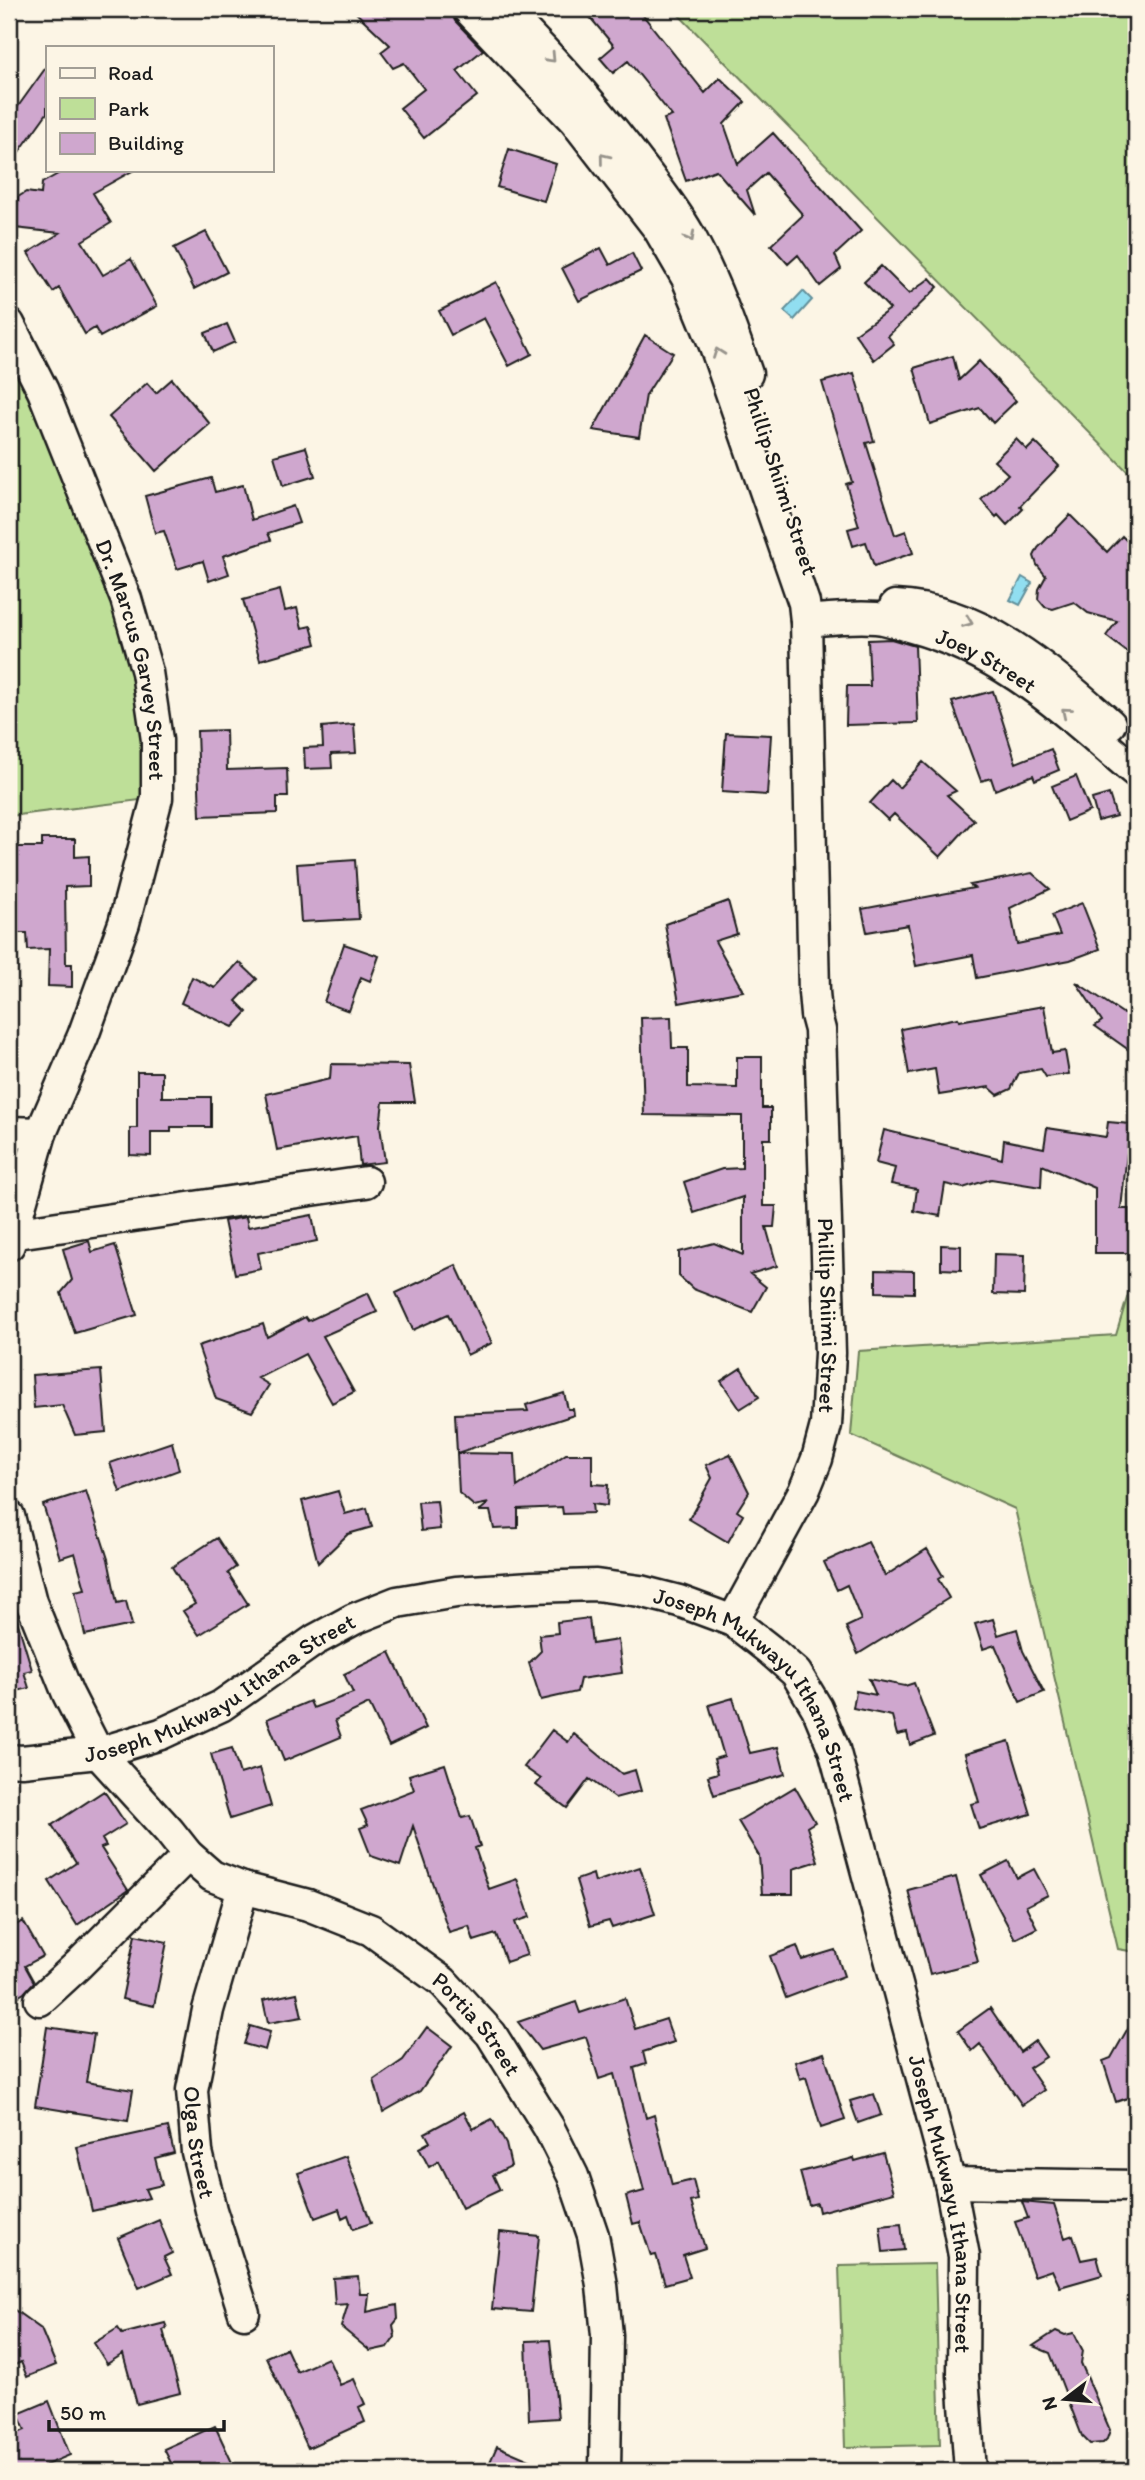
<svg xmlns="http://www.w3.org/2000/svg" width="1145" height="2480" viewBox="0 0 1145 2480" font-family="Itim,sans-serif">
	<rect width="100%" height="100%" fill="#fcf5e5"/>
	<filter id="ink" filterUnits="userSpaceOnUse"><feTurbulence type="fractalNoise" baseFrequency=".0143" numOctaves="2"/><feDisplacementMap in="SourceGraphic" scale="14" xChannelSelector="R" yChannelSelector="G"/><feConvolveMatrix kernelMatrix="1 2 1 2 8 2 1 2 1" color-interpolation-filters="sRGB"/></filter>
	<g filter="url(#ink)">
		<path fill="#bedf98" stroke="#6d7e5a" stroke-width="2" d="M673 9H1136V480L713 50Z
			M9 324 126 599 157 798 9 816Z
			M1136 1268V1952L1118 1949 1015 1509 851 1435 858 1351 1116 1335Z
			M935 2264 940 2445 845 2447 839 2266Z"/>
		<path fill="#91def0" stroke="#62909b" stroke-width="2" d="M803 291 812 300 794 320 784 311Z
			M1022 577 1032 583 1020 605 1010 600Z"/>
		<path fill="#cfa7ce" stroke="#1c1c1c" stroke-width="2" d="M352 9H450L455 21 483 50 457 71 477 96 424 138 400 108 424 89 404 63 393 68 381 52 390 45Z
			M583 9H638L705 93 720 78 745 102 724 124 738 164 773 133 861 231 835 255 841 269 820 286 798 255 788 264 771 245 803 215 766 173 747 190 755 215 716 170 686 181 664 119 672 116 628 61 613 73 600 58 614 46Z
			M47 66V113L9 166V119Z
			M509 149 556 164 544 201 497 187Z
			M65 170H134L93 193 111 223 82 241 103 275 131 259 157 306 100 337 95 328 85 334 59 288 53 292 28 253 60 233 15 228 18 197 26 192 41 194 42 183Z
			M206 232 227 272 194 289 174 248Z
			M601 248 610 265 632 253 641 271 579 301 562 268Z
			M881 266 909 294 930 278 938 287 888 336 894 344 874 360 855 334 890 309 864 282Z
			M496 282 532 354 509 366 484 318 451 335 439 311Z
			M227 324 235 342 213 352 205 333Z
			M645 335 673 353 646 395 639 437 593 430Z
			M953 356 959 380 979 361 1016 401 993 423 980 408 930 424 914 368Z
			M854 373 874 441 866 443 895 535 906 531 913 553 874 566 866 542 853 546 848 529 859 526 846 484 852 482 822 382Z
			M172 379 210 424 156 471 109 417 147 383 156 393Z
			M1016 439 1027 450 1035 442 1059 466 1020 506 1023 509 1007 525 998 515 996 517 981 500 1008 474 994 461Z
			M306 447 315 476 283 486 274 456Z
			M211 478 215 492 243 485 252 520 293 506 299 523 268 533 271 540 223 556 229 574 209 581 203 561 177 569 164 531 155 533 145 496Z
			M1070 515 1107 552 1122 536 1136 550V659L1106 636 1117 621 1088 613 1074 602 1053 609 1045 607 1038 599 1039 589 1046 576 1037 565 1034 556 1038 548Z
			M280 590 285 611 297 608 302 628 311 626 316 644 260 660 243 600Z
			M891 639 915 646 918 723 846 725 847 686H870L868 640Z
			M993 691 1016 763 1051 749 1059 770 1035 780 1033 775 995 790 991 778 981 781 952 702Z
			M354 724 356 753 331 754 332 768 305 769 304 748 323 747 322 727Z
			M226 730 227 770 287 768 288 797H277V813L200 816 197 731Z
			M726 733 771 735 767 795 722 792Z
			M923 762 956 791 947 795 974 820 940 857 894 814 888 820 870 803 891 780 899 788Z
			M1076 776 1090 811 1066 821 1052 786Z
			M1109 794 1116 816 1098 821 1092 799Z
			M42 839H75V857L89 856V886L65 887 66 964H72V987L48 986 49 949 28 950 27 933H9V847H42Z
			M355 860 359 919 301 922 297 864Z
			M1032 873 1050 889 1010 908 1017 944 1060 935 1052 915 1082 903 1100 949 1070 960 977 978 973 955 916 966 908 925 867 932 862 909 974 888 970 885Z
			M728 901 737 934 715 941 743 991 679 1003 665 924Z
			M344 944 379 956 370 981 361 977 349 1011 324 1002Z
			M239 962 257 979 236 1001 247 1012 233 1027 181 1003 192 977 215 988Z
			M1076 982 1136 1022V1055L1095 1026 1102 1021Z
			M1044 1006 1052 1053 1065 1051 1069 1074 1046 1077 1041 1069 1019 1073 1011 1089 998 1095 989 1087 939 1095 935 1069 909 1074 901 1029 958 1018 959 1021Z
			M671 1017 672 1048H688V1087L737 1088V1057H762V1108H771V1139H763V1206H776L774 1227H766L777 1266 750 1274 766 1287 752 1312 693 1289 679 1276V1252L714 1243 743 1255V1197L694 1213 684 1182 722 1169 742 1168V1116L644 1115 641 1018Z
			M331 1064 409 1065 415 1102H383L380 1126 385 1162 360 1165 357 1136 277 1150 266 1094 330 1079Z
			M137 1072H162V1097H211V1127H171V1132H151V1156L130 1155V1128H137Z
			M1108 1122 1130 1124 1121 1209H1129V1253H1095V1188L1042 1165 1041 1187 991 1179 963 1188 945 1184 940 1216 914 1211 917 1189 891 1184 895 1168 876 1163 884 1130 1002 1159 1004 1140 1044 1148 1047 1128 1106 1137Z
			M312 1215 317 1241 258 1253 261 1269 235 1274 224 1221 246 1217 248 1227Z
			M89 1241 92 1252 115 1245 137 1315 75 1333 61 1293 72 1280 63 1249Z
			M941 1245 961 1246V1270L941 1269Z
			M994 1254 1025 1255 1024 1295 993 1294Z
			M456 1265 492 1343 467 1355 448 1314 413 1330 396 1293Z
			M876 1270 914 1271V1293L876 1292Z
			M368 1293 377 1312 323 1336 354 1392 332 1403 305 1354 258 1378 269 1385 252 1412 216 1399 198 1346 263 1324 267 1337 305 1317 308 1321Z
			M741 1368 759 1397 740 1409 721 1381Z
			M101 1370 106 1432 75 1435 62 1405 34 1408 32 1375Z
			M564 1393 568 1409H573L574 1415 457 1453 455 1414 528 1411 526 1405Z
			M172 1442 179 1470 120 1492 110 1463Z
			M457 1453 515 1454 517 1487 566 1454H592V1484L608 1485 607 1506 592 1504 593 1513 563 1514 562 1507 518 1509V1528L494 1529 490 1511H479L489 1503 474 1506 459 1493Z
			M730 1454 749 1492 737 1511 743 1515 728 1542 689 1519 712 1478 706 1465Z
			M86 1491 108 1559 117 1603 126 1601 132 1625 85 1635 75 1591 85 1589 75 1553 60 1558 43 1505Z
			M338 1491 345 1514 367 1508 372 1527 348 1534 318 1563 302 1501Z
			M437 1501 440 1529 421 1531 418 1502Z
			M217 1538 236 1567 228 1573 248 1604 199 1635 183 1611 195 1604 172 1567Z
			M868 1542 885 1576 927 1549 943 1576 938 1579 949 1598 858 1654 846 1627 861 1620 847 1585 837 1590 824 1562Z
			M9 1610H14L32 1670 24 1672 29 1688 9 1693Z
			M589 1618 592 1644 618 1640 622 1673 580 1679 577 1692 541 1700 529 1663 541 1651 539 1635 558 1633 557 1622Z
			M993 1619 998 1635 1017 1629 1023 1651 1044 1692 1020 1702 995 1645 983 1649 975 1624Z
			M390 1652 426 1728 389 1746 369 1704 335 1720 341 1737 284 1761 267 1719 310 1701 313 1708 353 1693 344 1674Z
			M869 1679 905 1686 914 1683 934 1736 910 1745 907 1733 897 1735 892 1716 853 1708 856 1691 876 1695Z
			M733 1698 750 1753 778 1747 785 1774 714 1795 708 1776 718 1773 714 1759 724 1756 709 1705Z
			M552 1730 568 1742 574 1734 622 1774 635 1770 641 1791 615 1798 589 1779 567 1808 536 1785 541 1779 524 1767Z
			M1009 1741 1031 1814 979 1829 971 1804 979 1802 965 1754Z
			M232 1748 240 1774 260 1768 271 1806 230 1819 211 1754Z
			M445 1764 462 1818 470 1816 480 1846 475 1848 489 1889 517 1879 530 1917 515 1922 527 1955 506 1962 496 1934 474 1941 469 1926 449 1932 413 1826 400 1866 371 1856 360 1828 368 1825 361 1810 414 1790 409 1775Z
			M795 1787 815 1822 807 1827 818 1861 793 1869V1894H762L759 1856 738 1821Z
			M104 1791 126 1824 102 1839 106 1846 101 1848 128 1890 77 1925 49 1881 76 1863 52 1825Z
			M1008 1861 1017 1878 1034 1869 1048 1895 1026 1906 1037 1928 1015 1939 981 1875Z
			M640 1867 655 1914 612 1928 609 1921 590 1926 576 1880 593 1874 595 1882Z
			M956 1877 978 1962 930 1974 908 1890Z
			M23 1921 43 1956 25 1966 34 1982 24 1993 9 2002V1929Z
			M135 1935 167 1942 154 2006 122 1999Z
			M797 1946 802 1960 835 1950 844 1976 786 1998 770 1956Z
			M297 1993 302 2017 268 2023 263 2000Z
			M625 1998 635 2029 666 2019 674 2042 643 2052 646 2064 634 2068 646 2118 654 2115 672 2185 693 2180 698 2200 691 2202 705 2248 683 2255 690 2277 665 2284 656 2255 651 2256 640 2222 633 2224 626 2196 644 2191 614 2074 599 2079 586 2037 540 2050 518 2022 576 2002 580 2013Z
			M990 2008 1020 2052 1035 2041 1046 2057 1029 2068 1044 2090 1022 2105 980 2044 972 2051 958 2031Z
			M1136 2014V2095L1116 2102 1103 2061 1111 2058Z
			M250 2026 270 2032 265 2050 244 2044Z
			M47 2027 94 2034 86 2082 133 2090 128 2121 35 2106Z
			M427 2027 452 2046 420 2091 383 2112 374 2080 403 2060Z
			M824 2053 845 2120 821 2128 806 2077 800 2079 795 2062Z
			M874 2094 881 2115 858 2123 850 2101Z
			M464 2112 473 2129 492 2119 506 2144 511 2166 493 2175 500 2190 462 2208 439 2161 429 2167 419 2148 430 2142 425 2133Z
			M168 2127 174 2153 155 2158 162 2185 145 2189 149 2198 92 2211 77 2147Z
			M883 2153 894 2192 819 2212 817 2203 809 2205 800 2172 854 2158 855 2161Z
			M346 2156 371 2223 353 2229 348 2215 342 2218 339 2209 315 2218 298 2173Z
			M1022 2202 1054 2205 1065 2238 1073 2235 1081 2260 1097 2257 1102 2275 1060 2287 1052 2270 1034 2276 1015 2222 1028 2218Z
			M159 2220 172 2253 164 2257 172 2274 139 2288 118 2238Z
			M901 2224 904 2250 883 2252 880 2226Z
			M500 2232 539 2236 531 2312 492 2309Z
			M358 2276 360 2294H369L367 2312 397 2305 398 2319 393 2325 395 2337 388 2347 370 2351 341 2327 348 2304 335 2305 333 2278Z
			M9 2306 41 2329 56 2365 27 2377 21 2362 9 2368Z
			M165 2323 167 2328 163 2330 180 2393 137 2404 123 2354 107 2364 94 2343 118 2328 122 2334Z
			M1056 2331 1065 2335 1074 2333 1083 2351 1081 2363 1110 2430 1107 2439 1103 2443 1090 2444 1082 2436 1050 2353 1033 2346Z
			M550 2340 558 2418 529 2420 526 2341Z
			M286 2348 297 2372 328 2358 340 2385 354 2379 365 2404 359 2407 365 2422 308 2448 266 2357Z
			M49 2401 70 2455 46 2465 49 2471H9V2437L25 2430 18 2414Z
			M215 2426 236 2471H175L164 2449Z
			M497 2446 555 2471H486Z"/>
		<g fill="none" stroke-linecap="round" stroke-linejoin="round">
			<g stroke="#1c1c1c" stroke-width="35">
				<g id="minor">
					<path id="s1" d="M468 9 575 121 658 228 687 278 715 346 804 603 806 621 814 992 816 1015 820 1030 830 1353 826 1425 817 1459 804 1491 733 1621"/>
					<path d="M503 9C554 60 601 112 644 170 661 193 679 215 692 240 715 283 731 328 747 374"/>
					<path id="s2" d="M9 324 43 391 126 599 147 672 157 740V798L124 923 83 1036 41 1133 9 1245"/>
					<path d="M895 606C982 610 1048 669 1110 724"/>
					<path id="s3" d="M806 621C829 619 853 616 876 618 888 619 901 624 912 627 1005 652 1065 712 1136 772"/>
					<path d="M9 1132 41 1133"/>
					<path d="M10 1234 366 1182"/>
					<path id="s4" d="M9 1516 31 1602 68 1694 98 1753 169 1831 188 1855 212 1876 243 1888 308 1905 371 1930 443 1982 491 2034 549 2128 573 2176 593 2235 602 2285 607 2335 605 2471"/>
					<path id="s5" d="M9 1760 22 1761 98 1753 161 1734 221 1706 315 1640 354 1619 397 1602 456 1592 532 1587 596 1585 640 1591 679 1601 733 1621 770 1650 796 1673 817 1708 834 1749 950 2183 964 2256 963 2376 970 2471"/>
					<path id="s6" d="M243 1888 208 2010 192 2090 197 2152 211 2210 244 2313"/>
					<path d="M40 2000 78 1965 188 1855"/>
					<path d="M950 2183 1136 2186"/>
				</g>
			</g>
			<use href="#minor" stroke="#fcf5e5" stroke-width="30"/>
		</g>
		<defs><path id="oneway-chevron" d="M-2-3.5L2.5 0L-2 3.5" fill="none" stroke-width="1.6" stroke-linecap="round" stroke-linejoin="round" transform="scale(1.75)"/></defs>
		<g stroke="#97938b">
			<use href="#oneway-chevron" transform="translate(551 58) rotate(47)"/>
			<use href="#oneway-chevron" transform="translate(604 158) rotate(-129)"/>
			<use href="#oneway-chevron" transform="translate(690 237) rotate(61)"/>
			<use href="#oneway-chevron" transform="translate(718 353) rotate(-110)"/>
			<use href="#oneway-chevron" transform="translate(968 622) rotate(21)"/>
			<use href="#oneway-chevron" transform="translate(1066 712) rotate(-140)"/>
		</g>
	</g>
	<g text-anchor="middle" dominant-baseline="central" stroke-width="5" stroke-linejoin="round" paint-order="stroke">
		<g font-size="23" fill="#1c1c1c" stroke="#fcf5e5">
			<text transform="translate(781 481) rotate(72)">Phillip Shiimi Street</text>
			<text stroke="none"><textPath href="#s2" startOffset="360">Dr. Marcus Garvey Street</textPath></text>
			<text stroke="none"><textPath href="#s3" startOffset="189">Joey Street</textPath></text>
			<text stroke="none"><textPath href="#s1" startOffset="1407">Phillip Shiimi Street</textPath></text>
			<text stroke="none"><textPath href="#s5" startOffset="228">Joseph Mukwayu Ithana Street</textPath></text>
			<text stroke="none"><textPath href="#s5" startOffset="838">Joseph Mukwayu Ithana Street</textPath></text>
			<text stroke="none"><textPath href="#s4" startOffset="733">Portia Street</textPath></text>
			<text stroke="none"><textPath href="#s6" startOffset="261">Olga Street</textPath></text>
			<text stroke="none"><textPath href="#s5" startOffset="1405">Joseph Mukwayu Ithana Street</textPath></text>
		</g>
	</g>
	<rect width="1145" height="2480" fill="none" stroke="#fcf5e5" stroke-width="35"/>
	<rect x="18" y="18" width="1110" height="2445" fill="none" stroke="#1c1c1c" stroke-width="2.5" filter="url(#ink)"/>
	<rect x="46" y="46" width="228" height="126" fill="#fcf5e5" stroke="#a29e95" stroke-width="2"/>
	<rect x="60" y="68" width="35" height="10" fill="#fcf5e5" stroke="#a29e95" stroke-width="2"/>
	<text x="108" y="80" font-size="21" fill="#1c1c1c">Road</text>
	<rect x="60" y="98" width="35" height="21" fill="#bedf98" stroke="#a29e95" stroke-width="2"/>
	<text x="108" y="116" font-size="21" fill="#1c1c1c">Park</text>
	<rect x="60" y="133" width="35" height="21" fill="#cfa7ce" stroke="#a29e95" stroke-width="2"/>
	<text x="108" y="150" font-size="21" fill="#1c1c1c">Building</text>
	<g transform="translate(1065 2399) rotate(254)" stroke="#fcf5e5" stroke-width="5" paint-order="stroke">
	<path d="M0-5L12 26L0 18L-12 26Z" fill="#1c1c1c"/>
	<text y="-10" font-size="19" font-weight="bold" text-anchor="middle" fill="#1c1c1c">N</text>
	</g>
	<path d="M49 2420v10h175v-10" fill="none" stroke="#1c1c1c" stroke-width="3.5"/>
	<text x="60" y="2420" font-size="21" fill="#1c1c1c" stroke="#fcf5e5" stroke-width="5" paint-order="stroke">50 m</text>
</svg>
